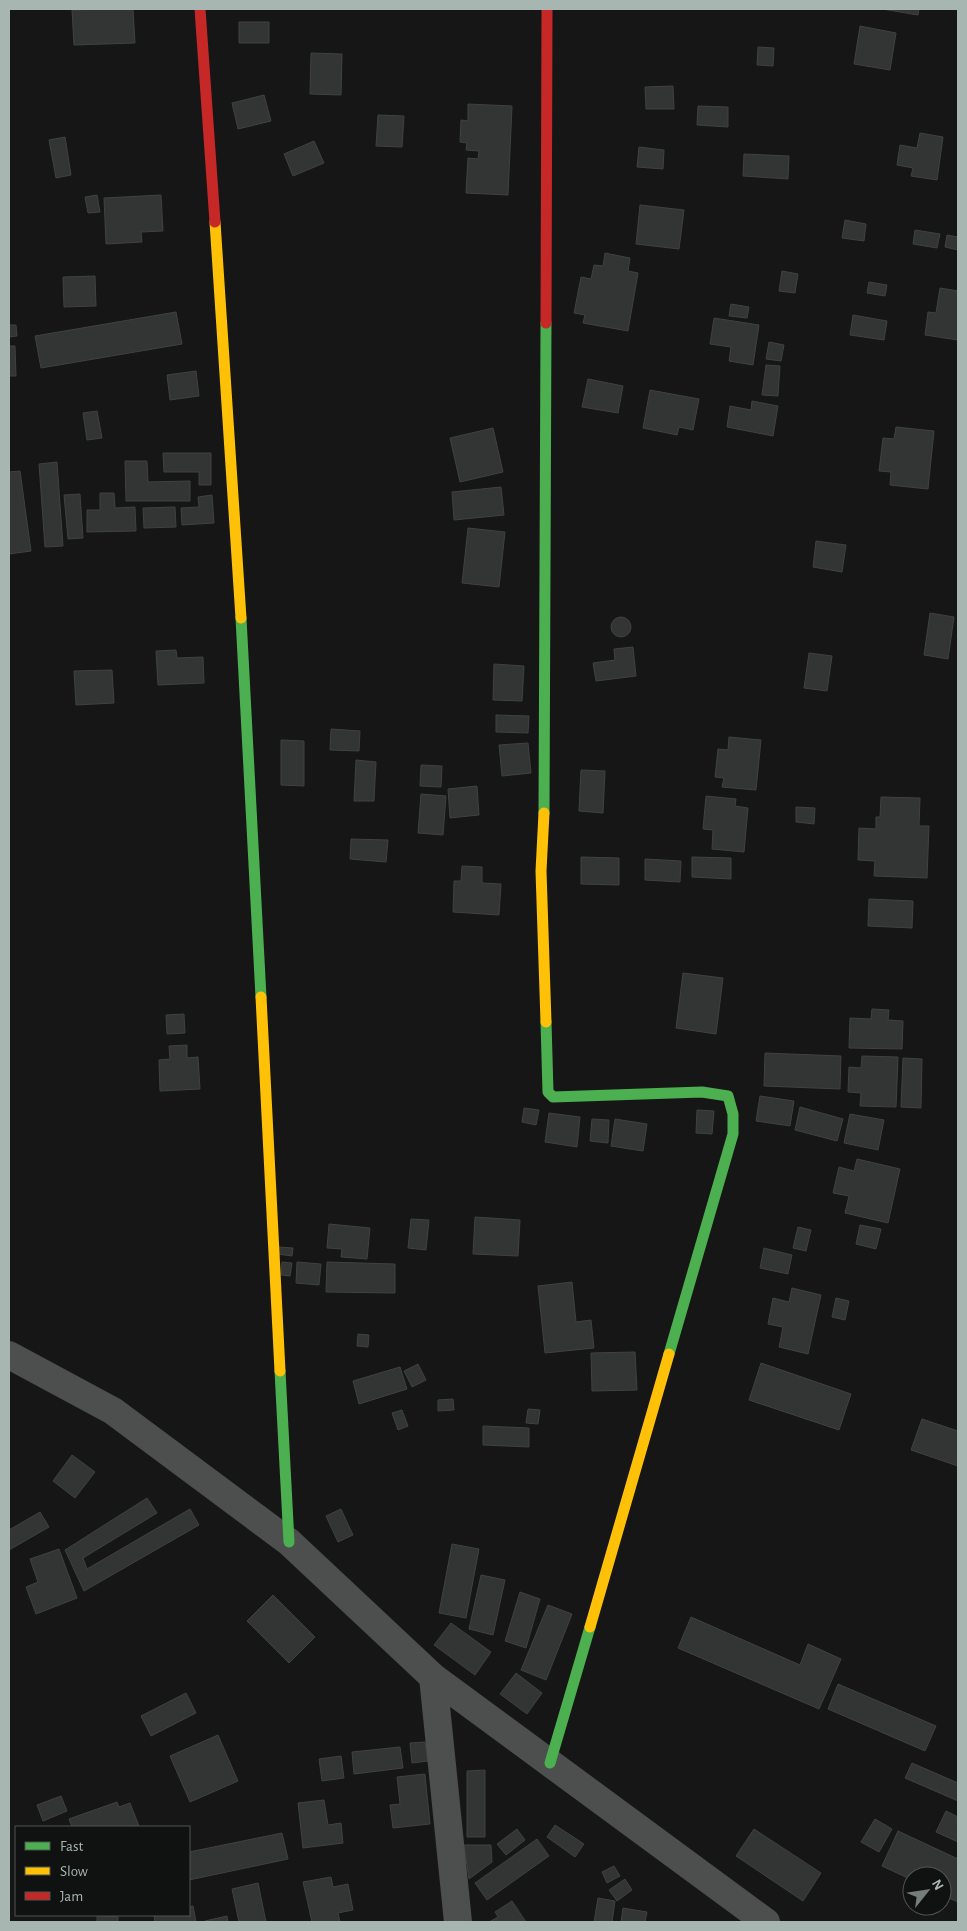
<svg xmlns="http://www.w3.org/2000/svg" width="967" height="1931" viewBox="0 0 967 1931" font-family="'Alegreya Sans',sans-serif">
	<rect width="100%" height="100%" fill="#161616"/>
	<path fill="#333535" stroke="#3e4241" d="M98 9H133L135 43 74 45 72 10Z
		M882 9H919L918 15Z
		M239 22H269V43H239Z
		M860 26 896 33 890 70 854 64Z
		M758 47 774 48 773 66 757 65Z
		M311 53 342 54 341 95 310 94Z
		M673 86 674 109H646L645 87Z
		M264 95 271 121 238 129 232 103Z
		M468 104 512 106 508 195 466 193 468 158 478 159 479 151 466 150 467 143 460 142 461 120 468 121Z
		M698 106 728 107V127L697 125Z
		M378 115 404 116 402 147 376 146Z
		M920 133 943 137 937 180 911 176 913 168 897 165 900 145 917 148Z
		M65 137 71 175 56 178 49 140Z
		M314 141 324 163 293 176 284 154Z
		M639 147 664 150 663 169 637 167Z
		M744 154 789 156 788 179 743 176Z
		M97 195 100 212 88 213 85 197Z
		M161 195 163 231 141 232 142 242 106 244 104 198Z
		M640 205 684 210 679 249 636 244Z
		M845 220 866 224 864 241 842 238Z
		M915 230 940 234 937 248 913 244Z
		M947 235 958 237V250L945 247Z
		M605 253 630 258 628 271 638 273 628 331 583 323 585 315 574 313 581 277 591 279 594 265 603 266Z
		M782 271 798 274 795 293 779 291Z
		M95 276 96 306 64 307 63 277Z
		M869 282 887 285 885 296 867 293Z
		M940 288 958 291V340L925 335 928 312 936 313Z
		M731 304 749 307 747 318 729 316Z
		M176 312 182 344 41 368 35 336Z
		M853 315 887 321 884 340 850 335Z
		M714 318 759 325 753 365 729 361 731 347 710 344Z
		M9 325H16L17 336 9 337Z
		M769 342 784 345 781 361 766 359Z
		M9 346H15L16 376H9Z
		M766 365 780 366 778 396 762 395Z
		M196 371 199 396 170 400 167 375Z
		M588 379 623 386 618 413 582 407Z
		M650 390 699 399 693 430 679 427 677 435 643 428Z
		M752 401 778 406 773 436 727 427 730 406 751 410Z
		M97 411 102 438 87 440 83 413Z
		M896 427 934 431 928 489 890 485 891 472 879 471 883 438 894 439Z
		M493 428 503 472 460 482 450 438Z
		M163 453H211V485H199V472H164Z
		M125 461H147L148 482 190 481V501H126Z
		M57 462 63 546 45 547 39 464Z
		M20 471 31 551 9 554V472Z
		M501 487 504 515 454 520 452 492Z
		M100 493H114L115 508 135 507 136 531 87 532V510H100Z
		M80 494 83 538 68 539 64 495Z
		M212 495 214 523 182 525 181 508 199 507 198 497Z
		M175 507 176 527 144 528 143 508Z
		M468 528 505 532 499 587 462 583Z
		M816 541 846 545 842 572 813 567Z
		M930 613 954 617 948 659 924 655Z
		M611 627a10 10 0 1 1 20 0a10 10 0 1 1-20 0Z
		M633 647 636 676 596 681 593 663 615 660 614 649Z
		M176 650 177 658 203 657 204 683 158 685 156 651Z
		M809 653 832 656 827 691 804 688Z
		M494 664 524 666 522 701 493 700Z
		M112 670 114 703 76 705 74 671Z
		M496 715 529 716 528 733 496 732Z
		M331 729 360 731 359 751 330 750Z
		M729 737 761 740 756 790 722 787 724 778 715 777 718 749 728 750Z
		M281 740 304 741V786L281 785Z
		M528 743 531 773 502 776 499 745Z
		M356 760 376 762 374 801H354Z
		M421 765 442 766 441 787 420 786Z
		M581 770 605 771 603 813 579 811Z
		M477 786 479 815 450 818 448 789Z
		M421 794 446 796 443 835 418 833Z
		M706 796 736 799 735 806 748 808 744 852 712 849 713 830 703 829Z
		M881 797 920 798 919 826H929L927 878 874 876 875 861 858 860 859 828 876 829V817H880Z
		M796 807 815 808 814 824 796 822Z
		M351 839 388 840 386 862 350 859Z
		M581 857 619 858V885L581 884Z
		M692 857 731 858V879L692 877Z
		M645 859 681 861 680 882 645 880Z
		M462 866 482 867V883L501 884 499 915 453 912 454 881H461Z
		M869 899 913 901 912 928 868 926Z
		M683 973 723 978 716 1034 676 1028Z
		M872 1009 889 1010 888 1020 903 1021 902 1049 849 1048 850 1018 871 1019Z
		M184 1014 185 1033 167 1034 166 1015Z
		M187 1045V1058L198 1057 200 1089 160 1091 159 1060 170 1059 169 1046Z
		M765 1053 841 1056 840 1089 764 1086Z
		M862 1056 898 1057 896 1107 860 1106 861 1093 848 1092 849 1067 861 1068Z
		M903 1058 922 1059 921 1108 901 1107Z
		M760 1096 794 1101 790 1126 756 1121Z
		M800 1107 843 1119 837 1141 795 1130Z
		M524 1108 539 1110 536 1125 522 1122Z
		M697 1110 714 1111 712 1134 696 1133Z
		M549 1113 580 1117 577 1147 545 1142Z
		M850 1114 884 1120 878 1150 844 1143Z
		M592 1119 609 1120 608 1143 590 1141Z
		M615 1119 647 1124 643 1151 611 1146Z
		M857 1159 900 1169 888 1223 845 1213 849 1196 833 1193 839 1167 854 1171Z
		M475 1217 520 1220 518 1256 473 1254Z
		M411 1219 429 1220 426 1250 408 1248Z
		M329 1224 370 1228 367 1259 341 1257 342 1249 327 1248Z
		M860 1225 881 1229 876 1249 856 1244Z
		M798 1227 811 1230 806 1251 793 1248Z
		M278 1247 293 1248 292 1256 277 1254Z
		M764 1248 792 1255 788 1274 760 1268Z
		M282 1262 292 1263 290 1276 281 1275Z
		M297 1262 321 1264 319 1285 296 1283Z
		M327 1262 395 1264V1293L326 1292Z
		M572 1282 576 1322 591 1320 594 1348 545 1353 538 1286Z
		M792 1288 821 1295 808 1354 779 1347 783 1327 768 1324 773 1298 789 1302Z
		M836 1298 849 1301 845 1320 832 1317Z
		M358 1334 369 1335 368 1347 357 1346Z
		M635 1352 637 1390 592 1391 591 1353Z
		M761 1363 851 1394 839 1430 749 1400Z
		M418 1364 426 1380 412 1387 404 1371Z
		M400 1367 407 1389 359 1404 353 1381Z
		M453 1399 454 1410 438 1411V1400Z
		M528 1409 540 1410 538 1424 526 1423Z
		M402 1410 408 1426 398 1430 392 1413Z
		M922 1419 958 1431V1466L911 1450Z
		M483 1426 529 1428V1447L483 1445Z
		M72 1455 95 1472 75 1498 53 1481Z
		M147 1498 157 1513 83 1558 87 1569 190 1509 199 1525 84 1591 65 1550Z
		M341 1509 353 1535 338 1542 326 1516Z
		M40 1512 49 1527 9 1550V1530Z
		M452 1544 479 1549 466 1618 439 1613Z
		M59 1549 77 1598 36 1614 26 1587 38 1582 30 1559Z
		M481 1575 505 1580 493 1635 469 1629Z
		M520 1592 540 1599 526 1648 505 1641Z
		M273 1595 315 1637 289 1663 247 1621Z
		M548 1605 572 1614 546 1680 521 1670Z
		M691 1617 800 1665 808 1644 841 1659 819 1709 678 1648Z
		M451 1623 491 1652 475 1675 434 1645Z
		M516 1673 542 1693 527 1714 500 1694Z
		M838 1684 936 1726 925 1751 828 1709Z
		M186 1693 196 1713 151 1736 141 1716Z
		M218 1735 238 1781 190 1802 170 1756Z
		M425 1742 428 1761 412 1763 410 1743Z
		M400 1747 403 1768 354 1774 352 1752Z
		M341 1756 344 1778 322 1781 319 1759Z
		M912 1763 958 1783V1801L905 1778Z
		M485 1770V1837H467V1771Z
		M425 1774 430 1824 393 1828 390 1805 400 1804 397 1777Z
		M61 1796 67 1811 43 1821 37 1805Z
		M324 1800 328 1825 341 1823 343 1843 303 1848 298 1803Z
		M117 1802 119 1807 130 1803 139 1826 72 1827 69 1819Z
		M946 1811 958 1817V1842L936 1832Z
		M875 1819 892 1829 879 1852 861 1842Z
		M555 1825 584 1844 575 1857 547 1837Z
		M517 1829 525 1840 506 1855 497 1844Z
		M754 1829 821 1873 803 1901 736 1856Z
		M898 1831 958 1859V1902L942 1895V1876H912V1880L882 1866Z
		M282 1833 288 1859 189 1880V1852Z
		M537 1839 549 1856 487 1900 475 1883Z
		M464 1845H491L492 1862 469 1879Z
		M614 1866 620 1876 607 1883 602 1872Z
		M331 1877 333 1887 348 1884 353 1910 338 1913 340 1922H312L303 1882Z
		M625 1879 632 1890 617 1901 609 1890Z
		M258 1883 266 1922H239L232 1889Z
		M598 1898 615 1901 612 1922H594Z
		M512 1901 526 1922H489L498 1917 495 1912Z
		M193 1906 196 1922H155L154 1915H189V1907Z
		M623 1908 647 1912 645 1922H621Z
		M97 1915 118 1917V1922H97Z
		M227 1916 228 1922H205V1921Z"/>
	<g fill="none" stroke-linecap="round" stroke-linejoin="round">
		<path stroke="#4c4f4e" stroke-width="28" d="M9 1355 113 1411 289 1542 433 1677 766 1922
			M433 1677 458 1922"/>
		<path stroke="#4caf50" stroke-width="11" d="M241 618 261 997
			M544 813 546 323
			M546 1022 548 1092 553 1097 702 1092 728 1096 733 1114V1134L669 1354
			M280 1371 289 1542
			M550 1763 590 1627"/>
		<path stroke="#ffc107" stroke-width="11" d="M215 222 241 618
			M544 813 541 871 546 1022
			M261 997 280 1371
			M590 1627 669 1354"/>
		<path stroke="#c62828" stroke-width="11" d="M200 9 215 222
			M546 323 547 9"/>
	</g>
	<rect width="967" height="1931" fill="none" stroke="#a8b6b2" stroke-width="20"/>
	<rect x="15" y="1826" width="175" height="90" fill="#101212" stroke="#4d5452"/>
	<rect x="25" y="1842" width="25" height="8" fill="#4caf50" stroke="#4d5452"/>
	<text x="60" y="1851" font-size="15" fill="#a8b6b2">Fast</text>
	<rect x="25" y="1867" width="25" height="8" fill="#ffc107" stroke="#4d5452"/>
	<text x="60" y="1876" font-size="15" fill="#a8b6b2">Slow</text>
	<rect x="25" y="1892" width="25" height="8" fill="#c62828" stroke="#4d5452"/>
	<text x="60" y="1901" font-size="15" fill="#a8b6b2">Jam</text>
	<g transform="translate(927 1891) rotate(60)"><circle r="24" fill="#101212" stroke="#4d5452"/>
	<path d="M0-4L9 19L0 12L-9 19Z" fill="#757e7b"/>
	<text y="-8" font-size="14" font-weight="bold" text-anchor="middle" fill="#a8b6b2">N</text>
	</g>
</svg>
